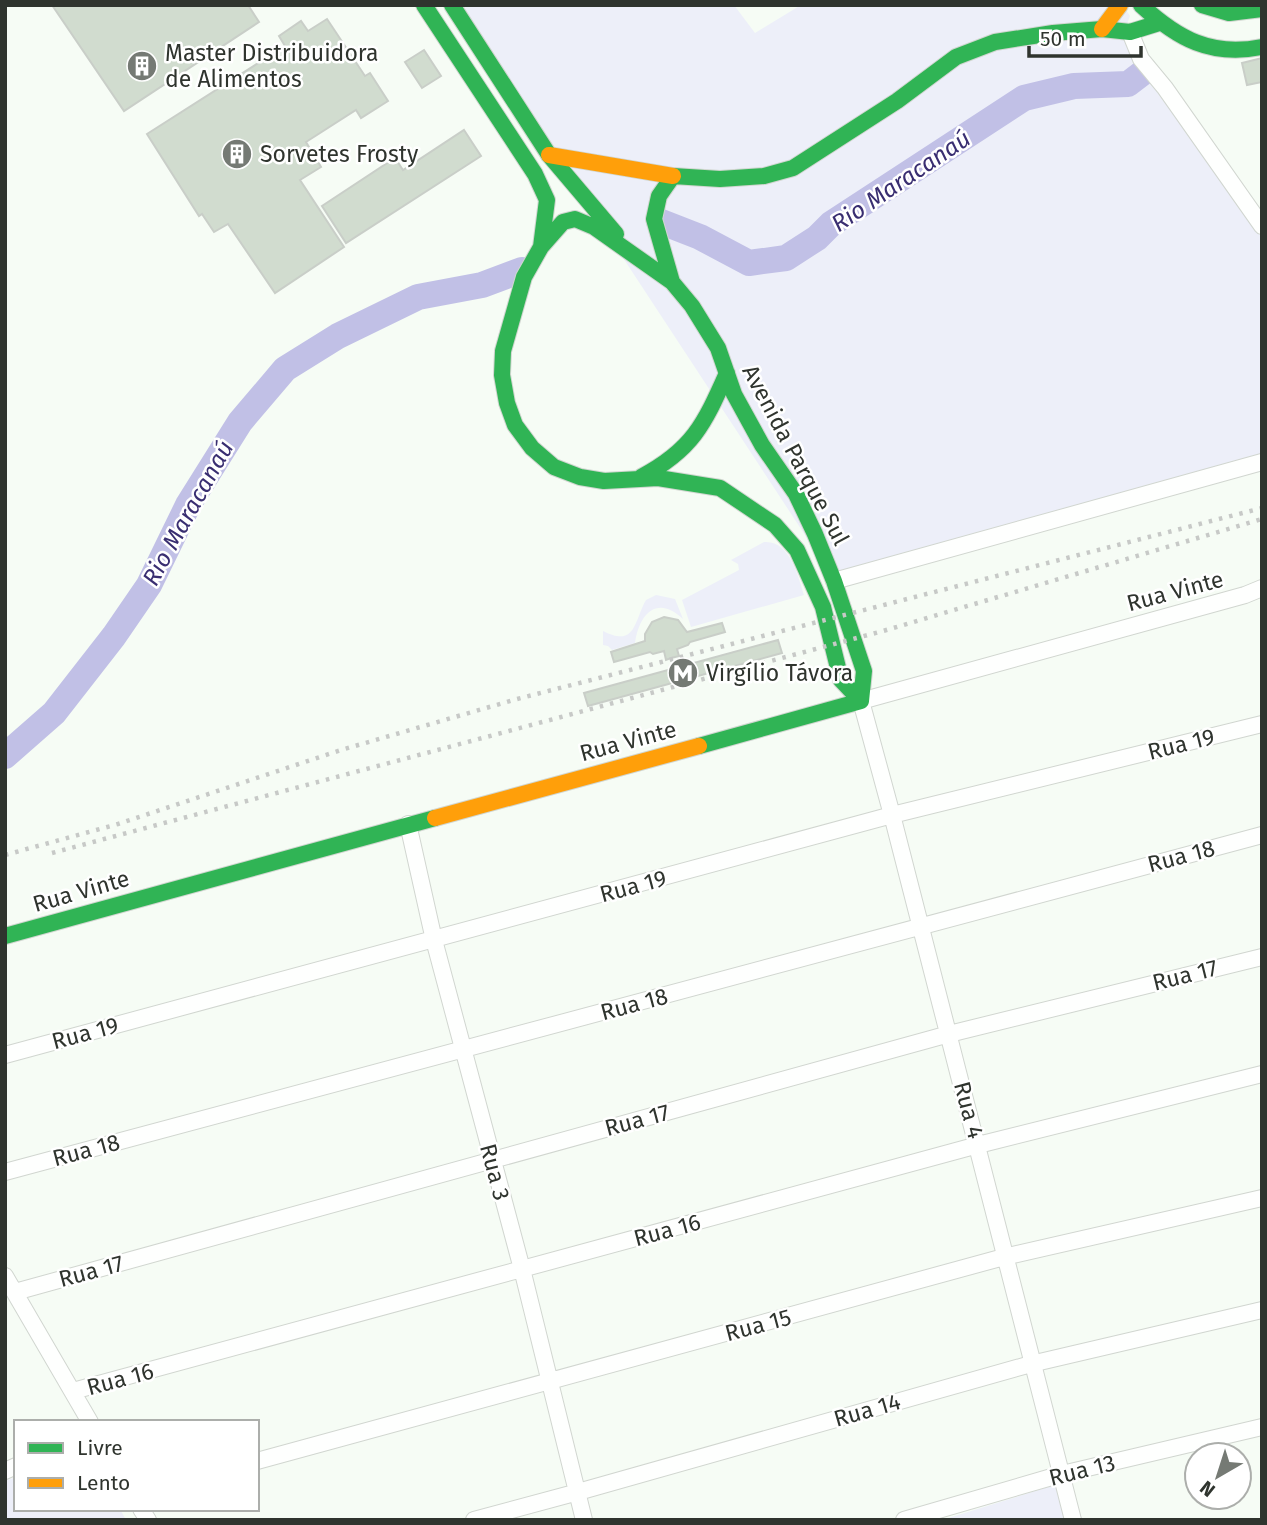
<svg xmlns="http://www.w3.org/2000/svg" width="1267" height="1525" viewBox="0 0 1267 1525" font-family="'Fira Sans',sans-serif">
	<rect width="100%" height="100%" fill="#f6fcf5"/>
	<path fill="#edeff9" d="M457 5H734L755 33 801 5H1123L1130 16 1124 32 1262 216V463L828 580 805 535Z
		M764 542C790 540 798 576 804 595L691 627 682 600 739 570 738 564 731 560Z
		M656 595 675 599 683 619C657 594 639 614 635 643L612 650 608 646 603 645V631C636 648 634 621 646 600Z
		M16 1477V1509H120L126 1520H5V1481Z
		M1058 1484 1066 1520H942Z"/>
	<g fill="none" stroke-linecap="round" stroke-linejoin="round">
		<path stroke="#c1c0e6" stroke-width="26" d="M659 221 700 237 749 263 786 258 817 238 831 224 1024 98 1074 86 1128 84 1145 71
			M5 756 54 713 114 636 149 585 188 505 240 422 285 369 338 336 418 297 482 285 522 270"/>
	</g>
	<path fill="#d1dccf" stroke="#c9cec8" stroke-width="2" d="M52 5H248L259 22 124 111Z
		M327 19 365 76 370 73 388 101 361 118 356 110 306 142 321 167 300 180 344 247 275 293 228 224 214 232 202 214 199 216 147 134 285 46 279 36 301 21 308 31Z
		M424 50 441 76 422 88 405 62Z
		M1262 58V82L1247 85 1242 63Z
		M464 130 481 156 346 243 322 206 395 158 403 170Z
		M664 617 678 620 687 632 722 623 725 632 690 642 688 645 677 649 679 656 671 658 666 660 664 651 653 654 650 652 614 662 611 652 645 641V634L652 622Z
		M778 640 782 653 588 706 584 693Z"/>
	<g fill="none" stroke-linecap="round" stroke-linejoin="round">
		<g stroke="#d1d6d0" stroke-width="18">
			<path id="street" d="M1130 32 1141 59 1165 88 1262 226
				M834 581 1262 462
				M408 824 434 940 522 1269 584 1520
				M5 1055 892 815 1262 724
				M5 1172 1262 835
				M5 1276 90 1422
				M15 1292 949 1034 1262 957
				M73 1391 978 1145 1262 1074
				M257 1461 1004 1257 1262 1198
				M5 1471 16 1466
				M141 1509 148 1520
				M474 1520 578 1492 1031 1364 1262 1310
				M904 1520 1062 1474 1262 1427
				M1073 1520 892 815 861 701 1245 595 1262 588"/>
		</g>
		<g stroke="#d1d6d0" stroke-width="18">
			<path id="fast" d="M424 5 535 174 547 200 541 247 524 277 503 351 502 375 507 403 515 425 532 448 554 467 580 477 604 481 658 478 720 488 775 525 797 550 823 607 841 680 861 701
				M452 5 549 155 616 234
				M1141 5C1178 39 1211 57 1262 47
				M1202 5 1229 13 1262 9
				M541 247 563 222 575 219 594 227 672 282 692 306 718 348 734 394 762 445 796 494 815 534 834 581 864 671 861 701
				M672 282 654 219 659 196 673 176 720 179 764 176 793 168 897 101 956 57 995 42 1053 33 1102 29 1130 32 1159 23
				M641 477C692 450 704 425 727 373
				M699 746 861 701
				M5 936 435 818"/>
		</g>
		<g stroke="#d1d6d0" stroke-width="18">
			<path id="slow" d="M1102 29 1120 5
				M549 155 673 176
				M435 818 699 746"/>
		</g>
		<use href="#street" stroke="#fefffe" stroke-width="16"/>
		<use href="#fast" stroke="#30b455" stroke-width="16"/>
		<use href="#slow" stroke="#ff9f0a" stroke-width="16"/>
		<path stroke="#c7c9c7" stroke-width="4.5" stroke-dasharray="3.5 7" stroke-linecap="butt" d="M52 853 883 631 1262 519
			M5 855 118 824 341 750 517 699 1262 508"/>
	</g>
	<defs>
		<g id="building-disc" transform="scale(1.575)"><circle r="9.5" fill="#757a74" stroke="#fff"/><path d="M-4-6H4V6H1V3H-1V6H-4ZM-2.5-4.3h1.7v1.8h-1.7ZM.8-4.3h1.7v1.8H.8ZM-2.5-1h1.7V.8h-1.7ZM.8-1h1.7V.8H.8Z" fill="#fff"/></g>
		<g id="metro-disc" transform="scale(1.575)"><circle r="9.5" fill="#757a74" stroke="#fff"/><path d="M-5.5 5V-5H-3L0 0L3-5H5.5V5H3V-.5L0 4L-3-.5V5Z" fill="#fff"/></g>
	</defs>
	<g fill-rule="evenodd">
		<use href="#building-disc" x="142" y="66"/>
		<use href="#building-disc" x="237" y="154"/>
		<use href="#metro-disc" x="683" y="673"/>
	</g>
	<g text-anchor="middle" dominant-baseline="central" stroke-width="5" stroke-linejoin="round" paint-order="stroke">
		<g font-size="23" fill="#2f342e" stroke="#fff" text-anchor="start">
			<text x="165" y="53">Master Distribuidora<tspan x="165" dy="26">de Alimentos</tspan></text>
			<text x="260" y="154">Sorvetes Frosty</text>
			<text x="706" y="673">Virgílio Távora</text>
		</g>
		<g font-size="23" fill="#2f342e" stroke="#fff">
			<text transform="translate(796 455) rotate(62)">Avenida Parque Sul</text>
			<text transform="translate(1175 591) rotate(-15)">Rua Vinte</text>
			<text transform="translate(628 741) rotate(-15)">Rua Vinte</text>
			<text transform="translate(1181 744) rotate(-14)">Rua 19</text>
			<text transform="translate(1181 856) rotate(-15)">Rua 18</text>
			<text transform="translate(633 886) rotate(-15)">Rua 19</text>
			<text transform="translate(81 891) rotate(-16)">Rua Vinte</text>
			<text transform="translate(1185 975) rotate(-14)">Rua 17</text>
			<text transform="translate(634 1004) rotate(-15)">Rua 18</text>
			<text transform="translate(85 1033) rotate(-15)">Rua 19</text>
			<text transform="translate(969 1110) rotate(75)">Rua 4</text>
			<text transform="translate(637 1120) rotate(-15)">Rua 17</text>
			<text transform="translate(86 1150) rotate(-15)">Rua 18</text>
			<text transform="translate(495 1172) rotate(75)">Rua 3</text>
			<text transform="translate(667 1230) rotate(-15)">Rua 16</text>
			<text transform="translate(91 1271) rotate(-15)">Rua 17</text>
			<text transform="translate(758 1325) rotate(-15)">Rua 15</text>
			<text transform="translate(120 1379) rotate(-15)">Rua 16</text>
			<text transform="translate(867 1410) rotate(-16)">Rua 14</text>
			<text transform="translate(1082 1470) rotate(-14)">Rua 13</text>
		</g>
		<g font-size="24" font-style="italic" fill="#392e71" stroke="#fff">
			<text transform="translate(901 181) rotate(-34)">Rio Maracanaú</text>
			<text transform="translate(188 513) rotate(-61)">Rio Maracanaú</text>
		</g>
	</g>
	<rect width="1267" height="1525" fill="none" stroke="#2f342e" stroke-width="14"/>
	<rect x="14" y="1420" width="245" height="91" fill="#ffffff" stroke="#acaeab" stroke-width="2"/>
	<rect x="28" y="1443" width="35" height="10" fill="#30b455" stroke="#acaeab" stroke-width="2"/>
	<text x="77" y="1455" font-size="21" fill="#2f342e">Livre</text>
	<rect x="28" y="1478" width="35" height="10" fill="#ff9f0a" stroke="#acaeab" stroke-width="2"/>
	<text x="77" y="1490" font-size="21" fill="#2f342e">Lento</text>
	<g transform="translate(1218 1476) rotate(219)"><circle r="33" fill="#ffffff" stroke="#acaeab" stroke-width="2"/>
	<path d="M0-5L12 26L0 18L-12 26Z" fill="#757a74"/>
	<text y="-10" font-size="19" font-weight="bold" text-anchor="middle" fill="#2f342e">N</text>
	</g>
	<path d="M1029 46v10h112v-10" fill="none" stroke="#2f342e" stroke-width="3.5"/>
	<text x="1040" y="46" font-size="21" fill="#2f342e" stroke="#ffffff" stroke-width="5" paint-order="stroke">50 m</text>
</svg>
